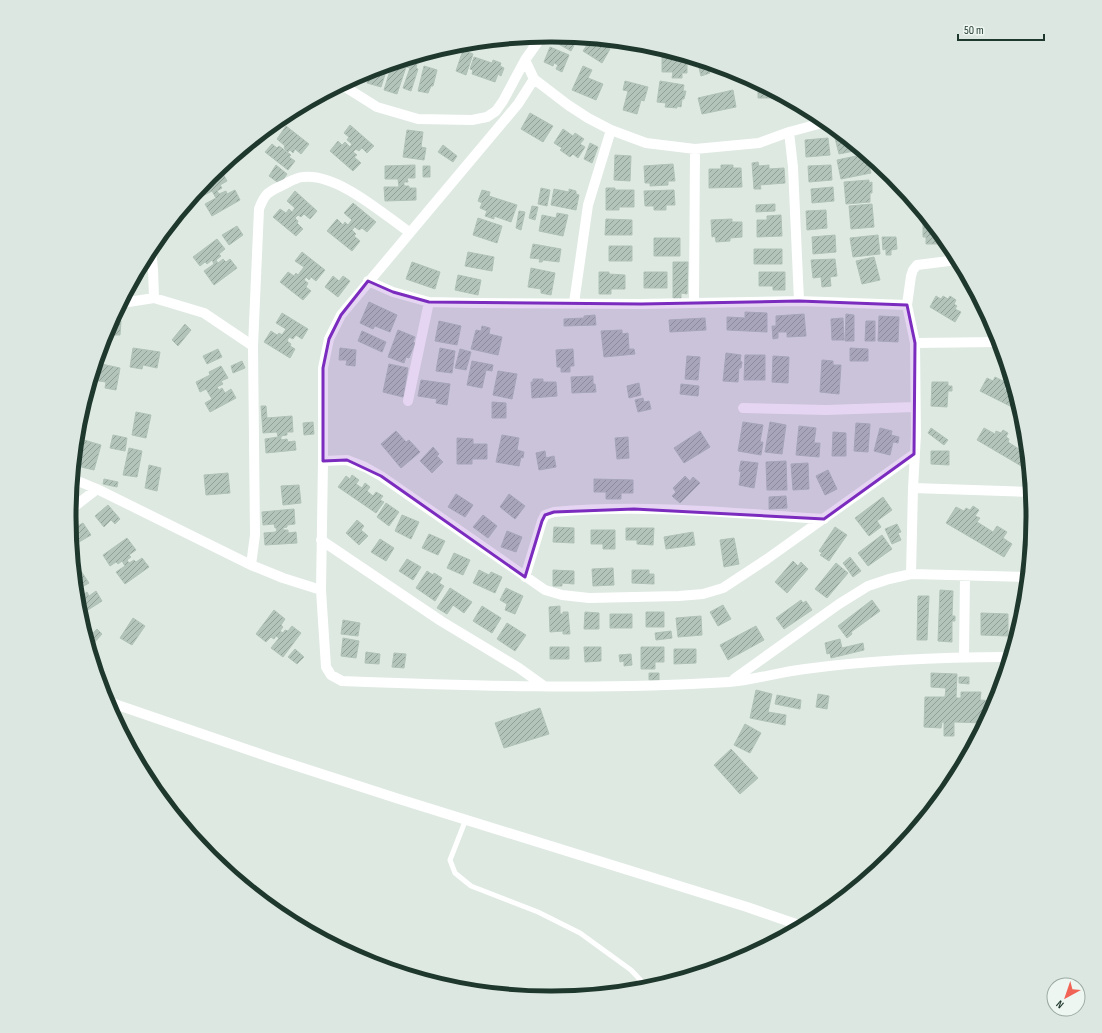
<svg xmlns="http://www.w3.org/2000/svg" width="1102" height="1033" viewBox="0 0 1102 1033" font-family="'Sofia Sans Condensed',sans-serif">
	<defs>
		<pattern id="building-hatch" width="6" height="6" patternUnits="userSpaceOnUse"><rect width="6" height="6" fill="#b3c4bb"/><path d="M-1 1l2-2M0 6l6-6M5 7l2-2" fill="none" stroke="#91a098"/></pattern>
	</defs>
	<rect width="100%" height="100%" fill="#dee9e2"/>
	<path fill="url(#building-hatch)" stroke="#b0c2b8" d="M556 35 578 38 571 51 553 41Z
		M591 39 601 44 603 41 608 45 607 47 610 49 602 63 583 51Z
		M550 47 569 55 562 72 556 69 558 65 554 63 553 66 544 62Z
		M463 50 473 54 466 75 456 71Z
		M662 54H678L687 57V73H682V78H672L673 72H662Z
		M474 57 492 63 493 60 501 63 500 66 504 68 501 76 498 74 495 82 472 74 473 70 470 69Z
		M413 58 418 59 416 68 418 69 411 91 403 88 410 68 406 67 397 94 384 90 392 64Z
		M697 60 707 63 710 73 701 76Z
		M388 65 381 87 367 83 371 70Z
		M424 66 437 70 433 86H431L428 93 418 91Z
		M583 66 592 70 588 78 603 84 596 100 572 90Z
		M625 81 648 87 644 101 641 100 637 114 623 110 628 91 623 90Z
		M660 81 684 85 683 91H686L684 99H682L681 107 677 106V108L665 107 666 103 657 102Z
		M758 84 777 94V98H758Z
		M733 90 736 107 702 114 698 98Z
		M530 113 553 126 543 142 521 129Z
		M280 119 281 120 274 133 268 129Z
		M350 125 374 146 367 153 362 148 359 151 356 149 353 152 357 155 354 157 361 163 353 171 330 151 338 141 342 145 345 142 350 147 352 144 347 140 349 137 344 133Z
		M286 126 309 144 301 154 295 149 293 153 290 150 288 152 284 148 285 146 277 139Z
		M563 129 573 136 575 133 584 139 580 144 585 147 578 158 573 154 570 157 560 150 562 148 554 143Z
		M407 130 423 132 421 147 426 148 424 160 403 157Z
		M843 136 859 150 839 154 835 138Z
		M828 138 830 155 806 157 805 140Z
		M590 143 598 147 592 163 584 159Z
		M272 144 277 148 279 146 291 155 289 157 295 161 288 170 265 152Z
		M443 145 457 156 453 162 438 152Z
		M615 155 631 156 630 181 614 180Z
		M861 155 862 159 867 157 871 173 841 179 837 160Z
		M758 162 759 166 769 165V169L784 168 785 183 760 185 761 189H754L752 163Z
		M673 164 675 181H668V185L650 186V183H645L644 166Z
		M276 165 287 174 280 184 269 176Z
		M415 165V178H407L408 182H404V186H409V188H416V200L385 201 384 187H399L398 179H385V166Z
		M721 165H733V168H741L742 187 709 188V169H721Z
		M831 165 832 180 809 182 808 166Z
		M423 166H430V177H423Z
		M221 170 227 181 220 185 222 188 217 191 219 194 226 191 227 194 235 190 240 200 212 216 205 204 216 198 212 191 199 198 196 193 211 176Z
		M869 180V183L872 182V193H870V202L846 204 844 182Z
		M833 187 834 201 812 203 811 189Z
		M541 188 550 190 547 206 538 204Z
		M606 188H615V190H634V207H619V210H606Z
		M554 189 569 192V189L576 191V194L579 195 576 210 551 205Z
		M482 190 490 192 489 196 517 205 511 222 494 216V219L485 216 487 211 480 208 482 203 478 201Z
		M674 190 675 205H666V210H654V206H645L644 191Z
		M295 191 317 211 310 219 304 214 301 217 298 215 295 218 298 221 297 223 303 229 296 236 273 217 280 209 286 213 289 209 292 212 295 208 287 201Z
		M353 203 376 222 367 232 362 228 359 230 355 227 352 230 356 234 354 236 360 241 352 251 327 231 337 219 343 225 345 222 348 225 352 220 344 213Z
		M775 204V211L756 212V205Z
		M872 204 874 227 851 229 849 206Z
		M532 206 538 207 535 220 529 218Z
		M826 210 827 228 807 230 806 211Z
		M519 211 525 212 521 230 516 228Z
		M557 213 568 215 563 236 539 231 542 215 556 218Z
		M923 214 943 239V244H926V237H923Z
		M781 215 782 236 757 237V220H767V216Z
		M478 218 502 226 497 243 473 235Z
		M606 219 632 220V235H605Z
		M732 219V222H742V237L730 238V241L716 242 715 236 712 237 711 220Z
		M237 226 243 235 229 245 222 235Z
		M835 235 836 252 813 254 812 237Z
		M878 235 880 254 853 257 850 238Z
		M882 237H896L897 249 891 250V255H886V249L883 250Z
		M654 238H680V256H654Z
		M217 239 225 249 219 254 221 256 216 260 218 263 223 259 226 262 230 259 237 268 214 285 204 271 214 264 212 260 207 264 205 262 200 266 193 257Z
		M533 244 561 249 559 262 543 260 542 262H539L540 259 530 258Z
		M609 246H632V261H609Z
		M754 249H782V264H754Z
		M302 252 325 270 316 281 311 277 309 280 306 277 304 280 308 283 306 287 311 291 303 300 280 282 288 272 294 276 296 273 298 275 304 267 295 261Z
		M468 252 494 257 492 271 465 266Z
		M874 257 880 280 862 284 856 261Z
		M835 259 837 276 830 277 831 286 822 287 821 277 813 278 811 260Z
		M412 262 440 272 435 289 406 279Z
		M673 262H688L687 294 681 293V299L673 298Z
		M531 268 555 273 551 295 541 293V289L528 287Z
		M599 272H609V274L625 275V289H611V294H599Z
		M644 272H667V288H644Z
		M759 272H785V290H773V286H759Z
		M458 275 481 280 478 295 455 290Z
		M333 276 339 281 343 276 350 281 338 297 325 287Z
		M936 296 941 299 943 296 948 299 950 296 956 300 954 304 957 306 955 309 961 312 955 322 930 307Z
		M369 302 397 315 390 332 375 326 373 329 360 323Z
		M745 312 767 313V332L727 330V317L745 318Z
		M985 312 991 323 983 321Z
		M282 313 308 329 302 339 296 335 293 339 289 337 287 341 291 344 290 346 295 349 290 358 264 342 271 331 277 335 279 333 282 335 286 329 276 323Z
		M804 314 806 336 787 337V332H778V338L773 339 772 326H776V316Z
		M846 314 854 315V341H845Z
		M595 315 596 325 564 326V319L584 318V316Z
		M879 316 899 317 898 342 878 341Z
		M705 318 706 330 670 332 669 320Z
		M843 318 844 340H832L831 319Z
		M112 321H121L120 335H105Z
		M439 321 461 326 457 345 435 341Z
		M866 321H875V341H865Z
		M185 324 191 330 178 346 172 340Z
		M482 326 490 328 489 334 502 337 498 355 471 349 476 330 481 331Z
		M398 330 415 337 413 342 415 343 409 358 406 357 404 363 388 357Z
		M622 330V334L628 333 629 349H634L635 354 604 357 601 331Z
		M362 331 386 342 382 352 358 341Z
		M133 348 160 352 157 368 143 365 142 369 130 367Z
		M340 348 356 350 355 366 346 365 347 360H339Z
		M440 348 455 351 452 373 436 371Z
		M850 348 868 349V361H850Z
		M218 349 222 357 207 364 203 356Z
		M460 349 471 352 466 370 455 368Z
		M573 349 574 366H570V372H561V367H557L556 350Z
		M726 353 741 355 740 361 742 362 741 368H739L738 382 723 381Z
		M745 355H765V380H744Z
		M687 356 700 357 698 380 685 379Z
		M773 356 789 357 788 383 772 382Z
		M822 360 833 361V365H841L839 394 820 392Z
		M242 361 245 368 233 373 231 366Z
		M472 361 493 365 492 371 486 370 482 388 467 385Z
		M97 363 120 368 116 390 105 388 106 382 92 380Z
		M389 364 408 368 403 397 383 392Z
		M221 366 228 378 221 381 223 384 217 387 219 390 222 388 225 393 231 389 236 398 210 412 205 403 212 399 206 389 200 392 196 382 210 375 209 372Z
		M498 371 517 374 512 399 493 395Z
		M593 376V384H595L596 392 572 393 571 377Z
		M995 377 1007 383 1004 389 1015 394 1020 411 980 391 987 378 993 381Z
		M533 379H543V382H556L557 396 532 398 531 382H533Z
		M421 380 450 384 447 405 436 403 437 399 418 396Z
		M932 382H948V386H952V391H948L947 407 931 406Z
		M639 383 641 395 629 398 627 386Z
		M681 384 699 386 698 396 680 394Z
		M643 398 644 402 649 401 651 409 638 412 635 400Z
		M492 402 506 403V418H492Z
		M261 406H266L267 418 292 416 293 432H287V435L281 436V440L287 439 288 442 295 441 296 450 266 453 265 439 278 437 277 432 263 433Z
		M136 412 151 415 146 438 132 435Z
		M313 422 314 434 304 435 303 423Z
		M743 422 763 425 760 442H763L761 455 738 451Z
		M770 422 786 425 782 454 765 452Z
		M856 423 870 424 868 452 854 451Z
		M799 426 816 428 814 443H820L819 457 796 455Z
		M880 428 892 431 891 435 899 437 898 443 893 442 890 455 874 451Z
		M931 428 948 440 944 445 928 433Z
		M984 428 995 434 996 431 1001 433 1003 430 1008 433 1006 437 1009 439 1008 442 1022 451 1025 447 1026 448 1028 470 977 440Z
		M396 431 406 442 409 440 420 452 401 468 381 444Z
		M700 431 710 447 684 463 674 448Z
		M833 432 846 433V456H832Z
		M113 435 127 438 125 451 110 448Z
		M502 435 519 438 517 450 524 452 523 458 521 457 519 466 496 462Z
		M628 437 629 458 617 459 615 438Z
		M457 438 473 439V444H487V459H472V464H457Z
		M84 440 101 445 94 470 77 466Z
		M433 447 439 454 437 456 443 462 432 473 420 461Z
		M129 448 142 451 137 477 123 475Z
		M545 451 546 458 554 456 556 467 539 470 536 453Z
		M931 451H949V465L931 464Z
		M741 461 758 463 754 488 739 485 741 472 739 471Z
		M786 461 787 490H767L766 462Z
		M808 463 809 489 793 490 791 464Z
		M149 465 161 468 157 491 145 488Z
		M828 470 837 489 825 495 816 476Z
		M228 473 230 493 206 495 204 475Z
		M352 475 359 480 356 484 362 488 365 483 370 487 367 491 373 496 376 492 383 496 380 500 384 502 376 513 338 487 346 476 350 479Z
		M685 476 690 481 693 477 700 483 680 503 672 496 676 492 673 488Z
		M104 479 118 482 117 487 103 484Z
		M594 479 633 480V493H621V499H606V492H594Z
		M299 485 301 503 283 505 281 486Z
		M456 494 473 505 465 517 448 507Z
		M509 494 525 506 515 519 500 507Z
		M786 496 787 508 769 509V497Z
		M883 497 892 510 877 521 881 527 869 536 855 518Z
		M386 503 399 512 389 526 377 517Z
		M108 505 120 519 115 524 111 520 104 527 95 516Z
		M973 506 979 510 975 516 980 518 977 522 993 532 997 526 1007 532 1003 538 1012 544 1004 557 946 523 956 507 964 511 966 508 970 510Z
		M294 509 295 524 287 525V527L283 528V530H288V533L296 532 297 543 265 545 264 533 276 532 277 528H275L274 524 263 525 262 512Z
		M402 515 419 522 411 539 395 531Z
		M483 515 497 526 488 538 473 527Z
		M357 520 364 526 361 530 368 536 359 545 346 533Z
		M83 523 91 535 74 545 72 541 71 530Z
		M897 524 901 532 898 533 901 540 892 544 885 529Z
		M554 527 574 528V543L553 542Z
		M835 527 847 535 829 561 820 555 822 553 819 551Z
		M626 528H654L653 545 637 544V540H626Z
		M591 530H615V549H603V544H591Z
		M507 531 522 537 516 552 501 547Z
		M693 532 695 545 666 549 664 537Z
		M429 534 445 541 438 555 422 548Z
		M882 535 892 549 868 566 858 553Z
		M127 538 136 550 129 555 131 557 127 560 129 563 134 560 136 562 142 558 149 567 125 584 116 572 125 566 122 561 118 564 116 562 110 566 103 555Z
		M734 538 739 564 724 567 720 540Z
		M380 539 394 548 386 561 371 552Z
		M454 553 470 560 463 575 447 568Z
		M850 557 861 571 853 577 843 563Z
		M407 559 421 567 413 580 399 571Z
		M793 561 798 566 801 562 808 569 787 593 775 582Z
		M836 563 848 573 827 598 815 589Z
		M613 568 614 585 593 586 592 569Z
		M479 570 489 575 491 572 502 577 495 593 473 583Z
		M553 570 574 571V584L562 583V586H553Z
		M632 570H649V574H654V584L632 583Z
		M81 571 89 583 82 587 84 589 80 592 83 595 87 592 89 596 96 591 102 601 80 615 75 575Z
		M427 571 433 575 434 573 442 578 439 583 444 586 435 601 416 588Z
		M450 588 472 602 464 613 453 605 447 614 437 608Z
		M506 588 523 596 515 614 505 610 507 604 500 600Z
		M940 590 953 591 952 616H955V621H952V642L938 641Z
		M918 596H929L927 640H917Z
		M801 600 803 603 806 601 812 610 784 629 776 618Z
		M872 600 880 611 851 632 852 634 847 638 838 626Z
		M723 605 731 619 718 626 710 612Z
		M482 606 501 618 492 633 473 621Z
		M560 606V614H563V612H568L570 634H563V631L550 632 549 607Z
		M274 610 285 619 281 625 283 627 280 631 283 633 285 630 288 631 292 626 301 633 283 657 271 648 279 638 276 636 274 639 271 637 266 642 256 634Z
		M585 612 599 613V629H584Z
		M646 612H664V627H646Z
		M981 613 1008 614V636L981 635Z
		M610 614H632V628H610Z
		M701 616 702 635 678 637 676 618Z
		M133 618 145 626 132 645 120 638Z
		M343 620 360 623 358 636 341 634Z
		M507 623 526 635 515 651 497 639Z
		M756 626 764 640 728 660 720 645Z
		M97 629 102 634 93 644 87 638 86 633 88 631 92 634Z
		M671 631 672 638 656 640 655 633Z
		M343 638 359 641 356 658 341 656Z
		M840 639 842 648 863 643 864 650 831 658 830 653 827 654 825 643Z
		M550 647H569V659H550Z
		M584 647H601V661L585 662Z
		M641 647H664V662H655V669H641Z
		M295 649 304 657 297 664 288 657Z
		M674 649H696V663L674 664Z
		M366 652 380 654 379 664 365 663Z
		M394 653 406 654 404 668 392 667Z
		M631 654 632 665 624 666V661L620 662 619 655Z
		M649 673H659V680H649Z
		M931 673 957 674 956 698H961V692H981L980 700 996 701 984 723 954 722V736H944V722H942L941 728 924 727 925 697H945L946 688 931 687Z
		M959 677H969V684L959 683Z
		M756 690 772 694 768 712 786 715 785 725 750 718Z
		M818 694 829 696 827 709 816 707Z
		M777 695 801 700 800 709 775 704Z
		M540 708 549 734 504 748 495 723Z
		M745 724 761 733 750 753 734 745Z
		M731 749 758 778 740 794 714 765Z"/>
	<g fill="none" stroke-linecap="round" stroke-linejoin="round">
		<path stroke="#fff" stroke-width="5" d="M466 819 450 860 455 873 471 886 538 912 580 933 631 970 648 988"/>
		<path stroke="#fff" stroke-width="10" d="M534 79 525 60 542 36
			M342 85 377 107 418 119 472 120 487 117 496 111 503 101 525 60
			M826 122 789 132 759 143 695 149 646 143 611 130 588 118 568 105 534 79 518 104 341 315 329 339 323 368V461L321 590 326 667 331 675 342 681C471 686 600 690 729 682 754 680 779 672 805 669 872 660 941 657 1009 657
			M789 132 793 167 799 301
			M151 249 153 269 154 298
			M368 281 393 292 429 302 475 303 641 304 799 301 907 305
			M694 302 695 149
			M122 303 154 298 204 313 253 346 255 535 251 565
			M574 303 588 205 611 130
			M915 343 999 342
			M253 346 259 209C265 193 268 192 283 185 289 182 297 177 303 177 337 173 382 213 409 232
			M408 401 429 302
			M743 408 826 410 915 407
			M323 461 347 460 365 467 381 476 545 590 562 595 589 598 679 596 703 594 723 588 767 559 914 454
			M73 479 97 489 251 565 283 578 321 590
			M913 488 1030 492
			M70 510 97 489
			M321 540 441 621 519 668 544 686
			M911 574 913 488 916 435 915 343 907 305 911 276 913 270 917 265 957 260
			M525 577 542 521 545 515 554 512C643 504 734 513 824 519
			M964 657 965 576
			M734 679 839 604 868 586 889 579 911 574 1027 577
			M106 701 272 758 399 799 747 907 802 926"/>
	</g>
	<path fill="#7b2cbf" fill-opacity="0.2" stroke="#7b2cbf" stroke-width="3" stroke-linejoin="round" d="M368 281 393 292 429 302 641 304 799 301 907 305 915 343 914 454 824 519 634 509 554 512 545 515 542 521 525 577 381 476 347 460 323 461V368L329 339 341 315Z"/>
	<path d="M0 0H1102V1033H0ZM550 42H552A474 474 0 0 1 1026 516V517A474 474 0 0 1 552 991H550A474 474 0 0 1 76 517V516A474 474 0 0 1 550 42Z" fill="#dde7e1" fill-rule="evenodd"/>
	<path fill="none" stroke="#1f382e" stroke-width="5" d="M550 42H552A474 474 0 0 1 1026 516V517A474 474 0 0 1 552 991H550A474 474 0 0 1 76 517V516A474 474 0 0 1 550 42Z"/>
	<g transform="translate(1066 997) rotate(220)"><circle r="19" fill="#eef6f1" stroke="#9baaa3"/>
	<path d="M0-3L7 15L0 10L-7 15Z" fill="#f06355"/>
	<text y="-6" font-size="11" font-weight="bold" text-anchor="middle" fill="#1f382e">N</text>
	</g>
	<path d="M958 34v6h86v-6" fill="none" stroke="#1f382e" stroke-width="2"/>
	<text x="964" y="34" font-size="12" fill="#1f382e" stroke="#eef6f1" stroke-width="3" paint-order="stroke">50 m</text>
</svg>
